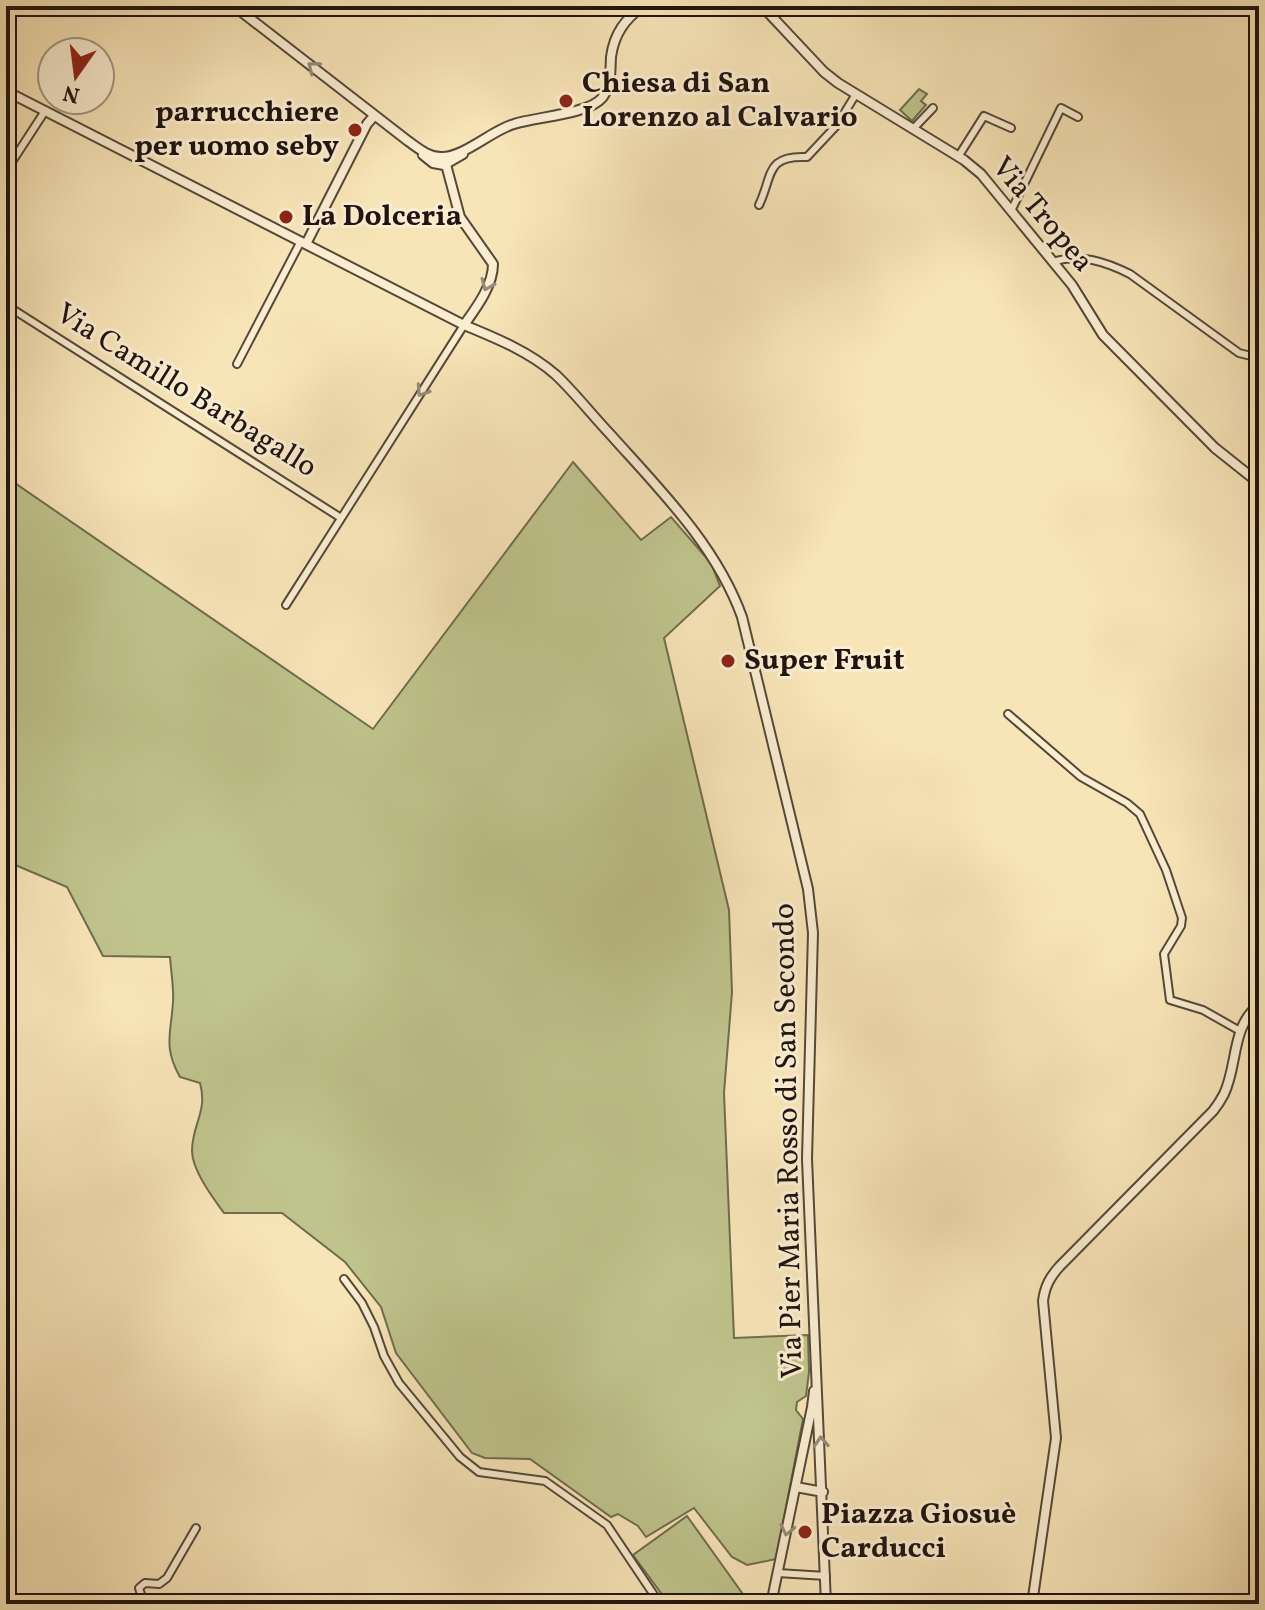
<svg xmlns="http://www.w3.org/2000/svg" width="1265" height="1610" viewBox="0 0 1265 1610" font-family="Vollkorn,serif">
	<rect width="100%" height="100%" fill="#f7e4b7"/>
	<filter id="stains"><feTurbulence type="fractalNoise" baseFrequency=".0025" numOctaves="4"/><feColorMatrix values="0 0 0 0 .2 0 0 0 0 .09 0 0 0 0 .02 0 0 0 .5 -.17"/></filter>
	<radialGradient id="worn" r=".72"><stop offset=".6" stop-color="#630" stop-opacity="0"/><stop offset="1" stop-color="#630" stop-opacity=".3"/></radialGradient>
	<path fill="#bfc38c" stroke="#6f6c4e" stroke-width="2" d="M919 89 927 94 921 101 926 105 912 121 900 110Z
		M573 462 641 540 671 517 711 563 720 586 664 638 729 910 732 992 724 1093 734 1338 808 1335 809 1372 806 1396 797 1402 796 1410 803 1419 776 1559 747 1565 732 1557 694 1508 646 1537 638 1526 618 1514 611 1517 530 1459 485 1458 472 1453 396 1353 381 1307 345 1262 282 1213H224C213 1198 192 1170 192 1151 192 1124 208 1112 200 1083L180 1077C163 1047 171 1034 173 1002 174 988 171 972 170 957L103 956 67 887 6 861V477L373 729Z
		M687 1516 750 1604H669L633 1555Z"/>
	<g fill="none" stroke-linecap="round" stroke-linejoin="round">
		<g stroke="#554839" stroke-width="10">
			<path id="minor" d="M913 129 933 108
				M958 157 984 116 1011 128
				M6 171 45 111
				M759 205C773 176 765 155 807 157L837 125 856 94
				M1011 211 1061 108 1078 117
				M1053 262C1080 253 1106 262 1130 274L1239 353 1259 358
				M6 305 341 518
				M237 364 301 241
				M286 605 464 325
				M1008 714 1081 777 1127 803 1140 814 1166 870 1182 918 1181 926 1164 954 1170 1000 1203 1010 1240 1031
				M344 1279 362 1303 374 1327 384 1356 399 1383 460 1457 479 1472 545 1481 607 1525 660 1604
				M778 1573 826 1576
				M144 1604 139 1588 145 1583 159 1584 167 1578 196 1528"/>
		</g>
		<g stroke="#554839" stroke-width="12">
			<path id="tertiary" d="M234 6 408 141C418 148 428 157 441 157 463 158 492 130 514 124 535 117 589 114 602 98 612 85 610 72 611 57 614 34 625 19 643 6
				M762 6 824 72 838 83 964 160 981 174 1072 285 1103 335 1215 448 1259 483
				M6 91 464 325C496 338 530 352 556 375 575 393 592 415 610 434 660 490 716 545 742 617L808 889 813 933 807 1159 826 1604
				M423 155 433 163 444 165 463 154
				M444 157 460 217 493 264C493 286 476 308 464 325
				M306 244 367 124 374 116
				M796 1487 823 1492
				M771 1604 812 1407 814 1391
				M1032 1604 1056 1438 1043 1301C1045 1286 1050 1277 1060 1266L1213 1111C1217 1106 1221 1100 1224 1094 1238 1065 1231 1026 1259 1005"/>
		</g>
		<use href="#minor" stroke="#faedd0" stroke-width="6"/>
		<use href="#tertiary" stroke="#faedd0" stroke-width="8"/>
	</g>
	<defs><path id="oneway-chevron" d="M-2-3.5L2.5 0L-2 3.5" fill="none" stroke-width="1.6" stroke-linecap="round" stroke-linejoin="round" transform="scale(2)"/></defs>
	<g stroke="#978b79">
		<use href="#oneway-chevron" transform="translate(313 67) rotate(-142)"/>
		<use href="#oneway-chevron" transform="translate(487 285) rotate(113)"/>
		<use href="#oneway-chevron" transform="translate(422 391) rotate(123)"/>
		<use href="#oneway-chevron" transform="translate(821 1442) rotate(-93)"/>
		<use href="#oneway-chevron" transform="translate(787 1530) rotate(102)"/>
	</g>
	<g fill="#8f2418" stroke="#faedd0" stroke-width="3">
		<circle cx="566" cy="101" r="8"/>
		<circle cx="355" cy="130" r="8"/>
		<circle cx="286" cy="217" r="8"/>
		<circle cx="728" cy="661" r="8"/>
		<circle cx="805" cy="1532" r="8"/>
	</g>
	<g text-anchor="middle" dominant-baseline="central" stroke-width="6" stroke-linejoin="round" paint-order="stroke">
		<g font-size="30" font-weight="bold" fill="#1f140f" stroke="#faedd0" text-anchor="start">
			<text x="582" y="84">Chiesa di San<tspan x="582" dy="34">Lorenzo al Calvario</tspan></text>
			<text x="339" y="113" text-anchor="end">parrucchiere<tspan x="339" dy="34">per uomo seby</tspan></text>
			<text x="302" y="217">La Dolceria</text>
			<text x="744" y="661">Super Fruit</text>
			<text x="821" y="1515">Piazza Giosuè<tspan x="821" dy="34">Carducci</tspan></text>
		</g>
		<g font-size="30" fill="#1f140f" stroke="#faedd0">
			<text transform="translate(1042 215) rotate(50)">Via Tropea</text>
			<text transform="translate(186 391) rotate(32)">Via Camillo Barbagallo</text>
			<text transform="translate(789 1141) rotate(-91)">Via Pier Maria Rosso di San Secondo</text>
		</g>
	</g>
	<rect width="1265" height="1610" fill="none" stroke="#f7e4b7" stroke-width="32"/>
	<rect x="8" y="8" width="1249" height="1594" fill="none" stroke="#1f140f" stroke-width="4"/>
	<rect x="16" y="16" width="1233" height="1578" fill="none" stroke="#1f140f" stroke-width="2"/>
	<g transform="translate(76 76) rotate(194)"><circle r="38" fill="#faedd0" stroke="#a29683" stroke-width="2"/>
	<path d="M0-6L14 30L0 20L-14 30Z" fill="#8f2418"/>
	<text y="-12" font-size="22" font-weight="bold" text-anchor="middle" fill="#1f140f">N</text>
	</g>
	<rect width="100%" height="100%" filter="url(#stains)"/>
	<rect width="100%" height="100%" fill="url(#worn)"/>
</svg>
